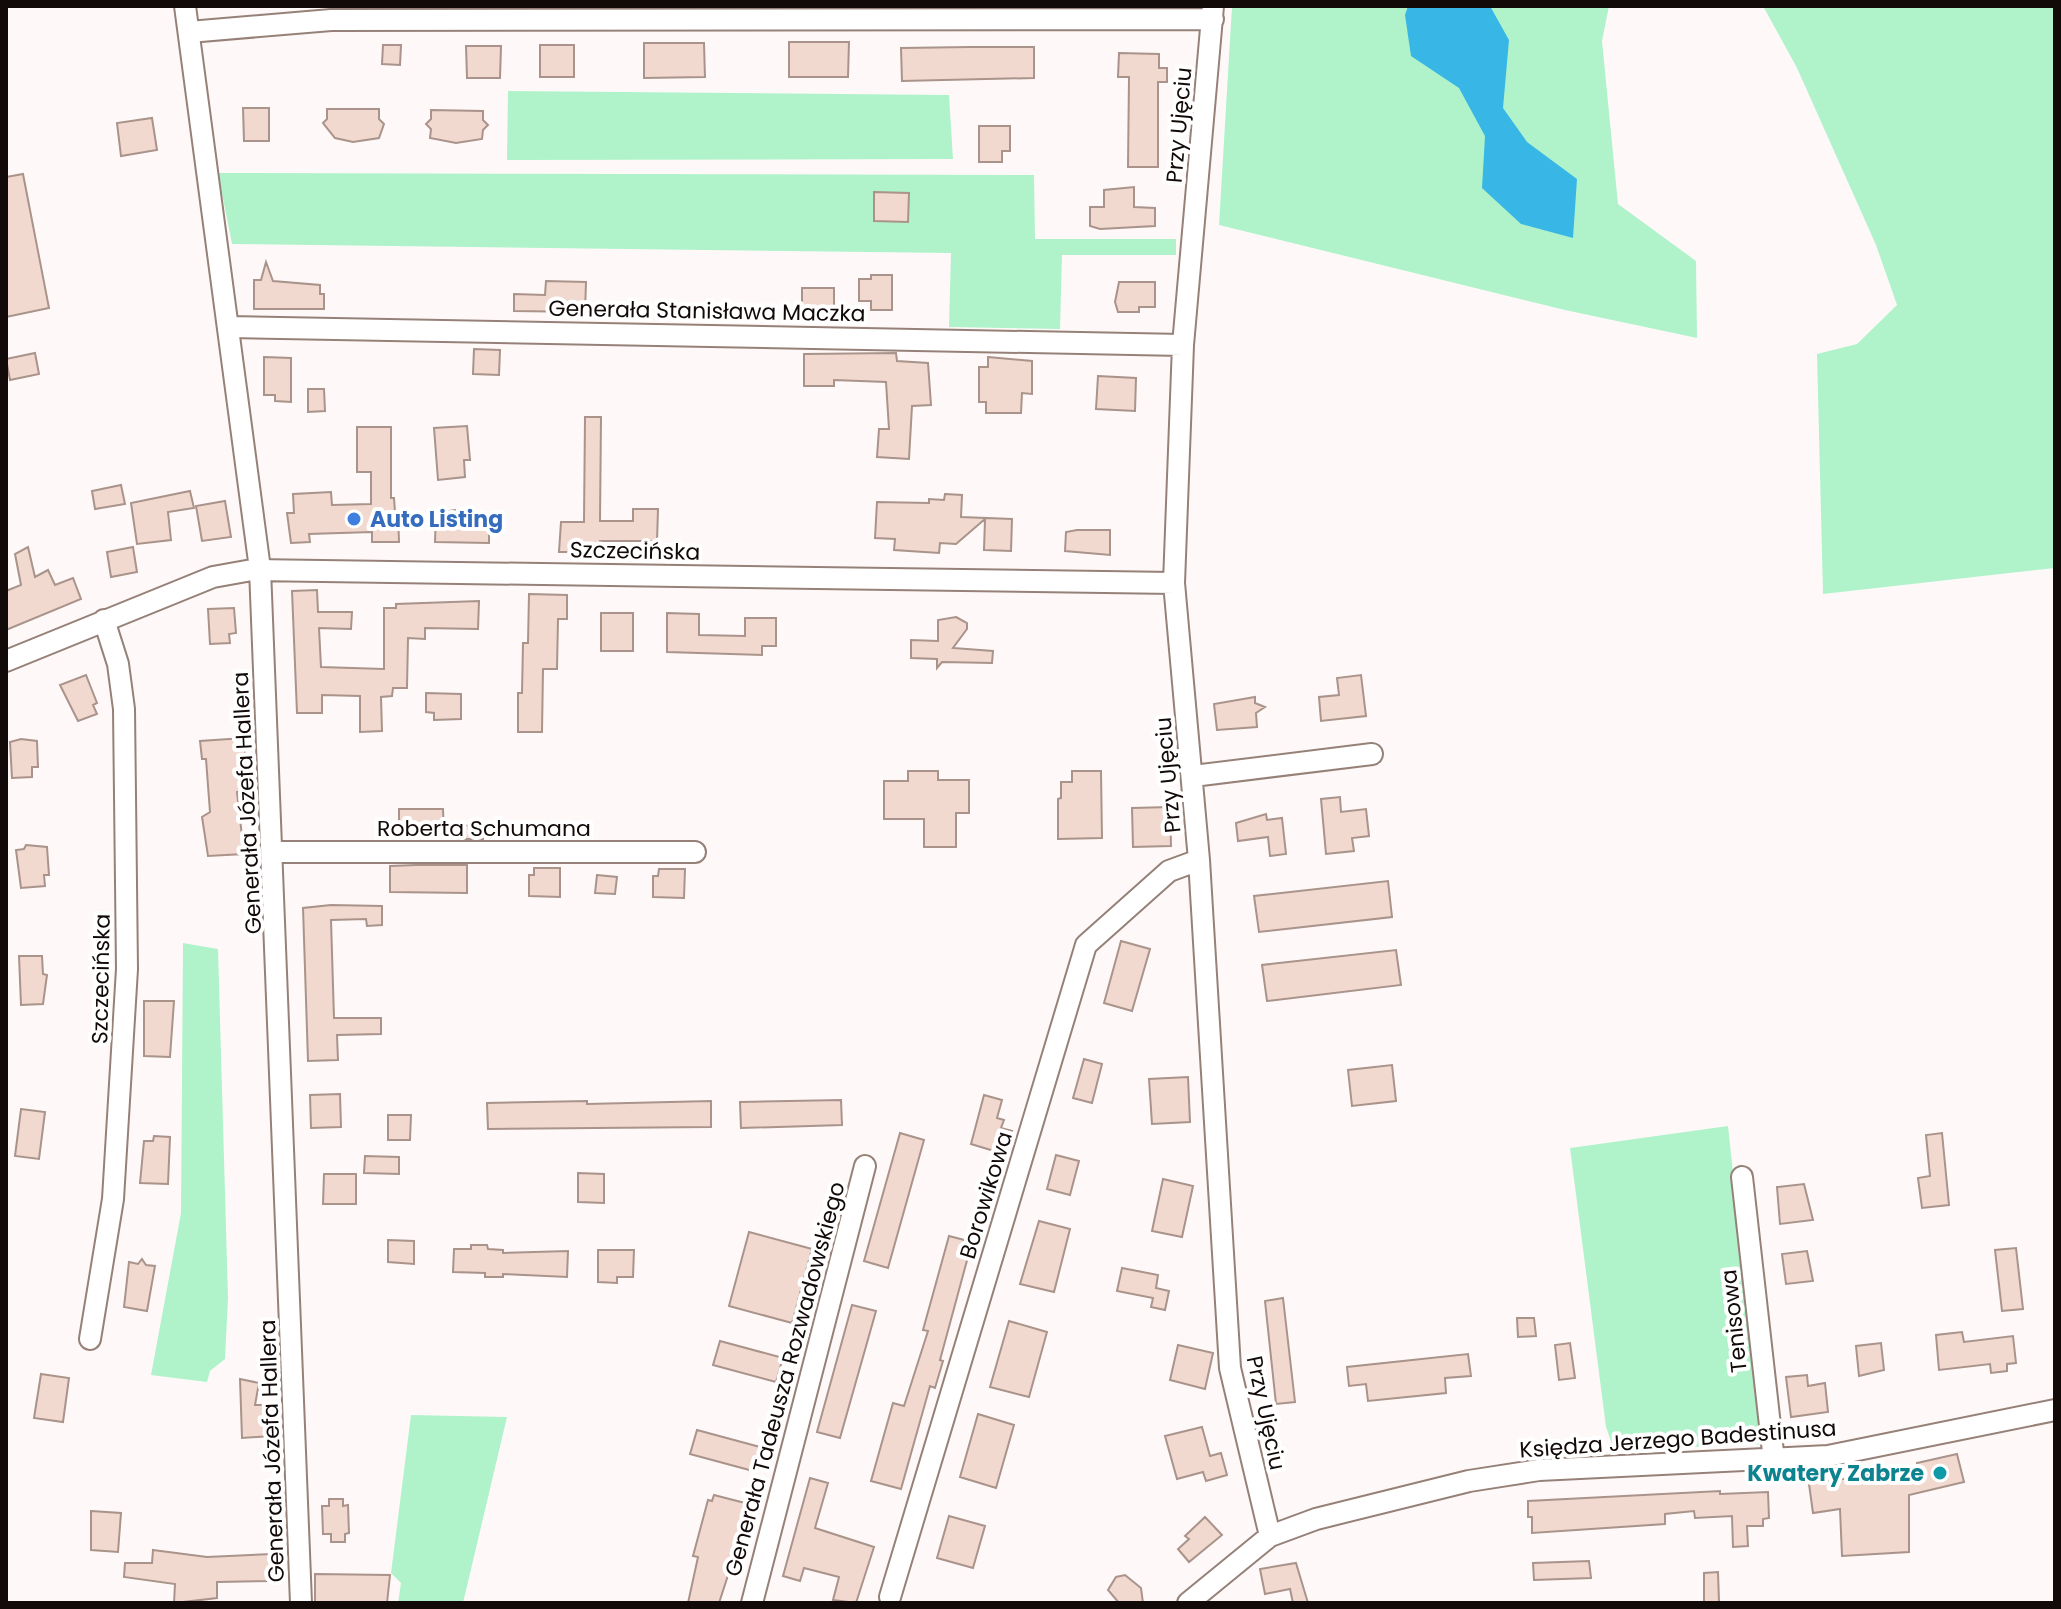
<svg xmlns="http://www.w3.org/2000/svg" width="2061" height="1609" viewBox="0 0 2061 1609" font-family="Poppins,sans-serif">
	<rect width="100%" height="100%" fill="#fef9f8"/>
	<path fill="#b0f3cb" d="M1232 6H1609L1602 41 1618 204 1696 261 1697 338 1565 310 1219 225Z
		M1763 6H2055V568L1823 594 1817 354 1857 344 1897 305 1876 245 1797 68Z
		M508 91 949 95 953 159 507 160Z
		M218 173 1034 175 1035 239H1176V255H1062L1060 329 949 327 951 253 232 244Z
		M183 943 218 949 228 1298 225 1359 210 1371 207 1382 151 1375 181 1213Z
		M1728 1126 1743 1266 1768 1444 1614 1450 1606 1427 1570 1148Z
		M411 1415 507 1417 463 1603H398L401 1583 391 1573Z"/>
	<path fill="#38b7e6" d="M1408 6H1490L1509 40 1503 108 1527 142 1577 179 1573 238 1521 224 1482 188 1485 136 1459 88 1411 56 1405 15Z"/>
	<path fill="#f1d9cf" stroke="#a9938a" stroke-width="2" d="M789 42H849L848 77H789Z
		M644 43H704L705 77 644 78Z
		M383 45H401L400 65 382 64Z
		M540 45H574V77H540Z
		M466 46H501L500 78H467Z
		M970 47H1034V78L902 81 901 48Z
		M1119 53 1159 54V68H1167V82H1158V167H1128L1129 77H1118Z
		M243 108H269V141H244Z
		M327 109H379V119L384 124 379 138 353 142 335 138 323 123 327 119Z
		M431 110 483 111V120L488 125 483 130 482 139 456 143 430 138 431 129 426 124 431 119Z
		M152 118 157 150 121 156 117 123Z
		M979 126H1010V151H1002V162H979Z
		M23 174 49 308 6 317V177Z
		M1134 187V207L1155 208V226L1100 229 1090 226V207H1104V190Z
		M874 192 909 193 908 222 874 221Z
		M266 262 273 281 320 285V294H324V309H254V280H261Z
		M871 275H892V310H871V301H859V279H871Z
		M546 281 586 282 585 312 514 311V294L545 295Z
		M1119 282H1155V307H1139V312H1118L1115 302Z
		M802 288H834V315L802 314Z
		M474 349 500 350 499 375 473 374Z
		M35 353 39 374 10 380 6 359Z
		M896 353 897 361 928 363 931 405 912 406 909 459 877 457 879 429H889L886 382 834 380V386H804V354Z
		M264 357 291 358V402L275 401V395H264Z
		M988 357 1032 361V394L1022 393 1021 413H986V402H979V367H988Z
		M1098 376 1136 378 1135 411 1096 409Z
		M308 389H324L325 411 308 412Z
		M585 417H601L600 521H633V509H658L657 541H600L599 560 572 559 573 552H559L561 522H584Z
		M467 426 470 460H464L465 477 438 480 434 428Z
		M357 427H391V498H394L395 512H398L399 542H372V532L309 534 310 542 291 543 287 513H294L293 494 331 492 332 505 371 504V472H357Z
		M121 485 125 504 95 509 92 491Z
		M190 491 194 508 168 512 171 540 137 544 131 503Z
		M945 494 962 495 961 517 1012 519 1011 551 984 550 985 519 956 544 940 543 939 553 894 550 895 539 875 538 877 502 929 503V499L944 500Z
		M225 501 231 537 202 541 196 506Z
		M455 510 462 517 468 518V523H489V543L435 542 436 513Z
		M1077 530H1110V555L1065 551 1066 532Z
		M28 547 35 577 48 570 55 585 73 578 81 599 6 630V591L21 585 15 554Z
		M133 547 137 572 111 577 107 552Z
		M317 590 318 612H352L351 629 319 628 321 667 384 669V608H396V604L479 601 478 629 425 628V639L408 638 407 688H393L392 696 381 697 382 731 360 732V696L322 695V713H297L292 591Z
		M529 594 567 595V619H558L557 669H543L542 732H518V693H522L523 643H528Z
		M234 608 236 633 229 634 230 643 210 644 208 609Z
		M601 613H633V651H601Z
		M667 613 699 614V635L745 636V618H776V646H762V655L667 652Z
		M956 617 967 623V629L953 648 993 651 992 663 942 662 937 668V659L911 658V640L938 641V620Z
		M86 675 97 703 93 705 97 714 78 721 60 685Z
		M1361 675 1366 716 1321 721 1319 697 1339 695 1337 678Z
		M426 693 461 694V719L434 720V713L426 712Z
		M1255 697V703L1265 707 1256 713 1257 727 1217 730 1214 704Z
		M244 738 246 776 241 777 242 791 237 792 244 854 208 856 202 817 210 812 206 759H202L200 741Z
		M21 739 37 741 38 767H32V777L12 778 10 742Z
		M908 771H938V780H969V813H956V847H924V819H884V781H908Z
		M1072 771H1101L1102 838 1058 839V799L1061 798V782H1072Z
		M1340 797 1341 812 1366 809 1369 836 1352 838 1354 851 1326 854 1321 799Z
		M1170 807 1171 846 1133 847 1132 808Z
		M399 809H443L444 834 399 835Z
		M1266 814 1267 820 1282 818 1286 854 1270 856 1268 837 1238 841 1236 823Z
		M483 825V839H456V826Z
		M26 845 47 847 49 875H44L45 886 21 888 16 850 24 849Z
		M416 865H467V893L390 892V866Z
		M534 868H560V897L529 896V875H534Z
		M659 869H685L684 898 653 897V876H658Z
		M597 875 617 877 615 894 595 893Z
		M1388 881 1392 917 1259 932 1254 896Z
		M331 905 382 906V925L367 926 366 919 331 920 334 1018H381V1034L337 1035 338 1060 308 1061 303 908Z
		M1121 941 1150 949 1132 1011 1104 1003Z
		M1396 950 1401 985 1267 1001 1262 965Z
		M19 956H42L43 974 47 975 43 1004 21 1005Z
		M144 1001H174L170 1057 144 1056Z
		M1084 1059 1102 1064 1092 1103 1073 1098Z
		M1392 1065 1396 1101 1352 1106 1348 1070Z
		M1188 1077 1190 1122 1152 1124 1149 1079Z
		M340 1094 341 1127 311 1128 310 1095Z
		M984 1095 1002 1100 997 1118 1004 1120 1001 1128 1012 1131 1007 1149 996 1146 994 1151 971 1144Z
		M841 1100 842 1125 741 1128 740 1102Z
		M587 1101V1104L711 1101V1127L488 1129 487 1103Z
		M21 1109 45 1112 39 1159 15 1156Z
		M388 1115H411L410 1140H388Z
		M900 1133 924 1140 888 1268 864 1261Z
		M1942 1133 1949 1205 1922 1208 1918 1178 1930 1176 1926 1135Z
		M154 1136 170 1137 168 1184 140 1183 144 1141H153Z
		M1056 1155 1079 1161 1070 1195 1047 1189Z
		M365 1156 399 1157V1174L364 1173Z
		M578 1173 604 1174V1203L578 1202Z
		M324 1174H356V1204H323Z
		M1163 1179 1193 1186 1182 1237 1152 1231Z
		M1804 1184 1813 1220 1780 1224 1777 1187Z
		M1039 1221 1070 1229 1054 1292 1020 1284Z
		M749 1232 812 1249 792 1323 729 1306Z
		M949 1236 972 1242 940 1360 943 1361 935 1388 930 1386 901 1489 871 1481 893 1403 904 1406 928 1331 923 1330Z
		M388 1240 414 1241V1264L388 1262Z
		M471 1245H487L488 1249 503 1250V1253L568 1251 567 1277 503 1274V1277H485V1273L453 1272 454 1249H471Z
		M2016 1248 2023 1309 2002 1311 1995 1250Z
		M598 1250H634L633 1277H617V1283L598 1282Z
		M1807 1251 1813 1281 1786 1284 1782 1254Z
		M142 1259 146 1265 155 1266 147 1311 124 1307 129 1262 138 1264Z
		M1122 1268 1158 1275 1156 1288 1169 1291 1165 1310 1151 1307 1153 1298 1117 1291Z
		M1283 1298 1295 1402 1276 1404 1265 1301Z
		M852 1305 876 1311 840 1438 817 1432Z
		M1517 1318H1534L1536 1336 1518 1337Z
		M1009 1321 1047 1332 1029 1397 990 1387Z
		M1962 1332 1964 1342 2013 1336 2016 1363 2007 1364V1371L1991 1373 1990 1364 1939 1370 1936 1335Z
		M720 1341 783 1358 776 1382 713 1365Z
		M1570 1343 1575 1378 1559 1380 1555 1345Z
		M1881 1343 1884 1370 1859 1376 1856 1346Z
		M1178 1345 1213 1353 1205 1389 1170 1380Z
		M1468 1354 1471 1376 1445 1378 1446 1393 1368 1401 1366 1384 1349 1386 1347 1367Z
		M41 1374 69 1378 63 1422 34 1418Z
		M1807 1375 1808 1386 1825 1383 1828 1412 1791 1417 1786 1377Z
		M240 1379 259 1383 255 1405H271V1436L242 1438Z
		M978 1414 1014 1425 996 1488 960 1477Z
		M1202 1427 1210 1456 1221 1453 1227 1475 1206 1481 1203 1472 1177 1479 1165 1436Z
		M697 1430 760 1447 753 1471 690 1454Z
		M1957 1454 1964 1482 1909 1495V1552L1842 1556 1840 1509 1813 1513 1809 1484 1918 1468 1917 1463Z
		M810 1478 828 1483 815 1528 874 1547 856 1603 833 1600 839 1577 804 1568 800 1581 783 1576Z
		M1720 1491V1494L1768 1492 1769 1518 1763 1519V1526H1747L1748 1546 1733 1547 1732 1516 1695 1518 1694 1511 1665 1514V1524L1532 1533V1517H1528V1501Z
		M714 1495 745 1503 742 1516 747 1517 719 1603H688L698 1557 693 1556 708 1500 712 1501Z
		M329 1499H343V1506L348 1505 349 1533 345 1534V1542H331V1534H323L322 1506H329Z
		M91 1511 121 1513 118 1552 91 1550Z
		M949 1516 985 1526 973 1568 937 1558Z
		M1205 1517 1222 1535 1189 1562 1178 1549 1189 1539 1185 1536Z
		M153 1550 207 1557 273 1554 274 1581 217 1582V1598L174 1603 175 1584 124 1577 125 1563H152Z
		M1589 1561 1591 1578 1534 1580 1533 1563Z
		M1296 1563 1308 1603H1293L1290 1589 1265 1594 1260 1569Z
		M1718 1572 1719 1602H1704V1573Z
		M315 1574 390 1575 387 1603H315Z
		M1125 1575 1141 1588 1143 1603H1119L1108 1590 1116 1577Z"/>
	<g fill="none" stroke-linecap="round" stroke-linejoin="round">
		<g stroke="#968178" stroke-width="24">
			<path id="minor" d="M185 6 260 569 301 1603
				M1213 6 1183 345 1174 583 1199 860 1230 1368 1270 1536
				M189 32 331 20 1213 19
				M229 327 1183 345
				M6 661 213 577 252 570 1174 583
				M1193 776 1372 754
				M274 852H695
				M1742 1177 1774 1461
				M90 1339 113 1199 127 969 124 709 118 664 104 620
				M890 1597 1086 945 1169 871 1199 860
				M752 1603 865 1166
				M1188 1603 1270 1536 1316 1519 1469 1481 1539 1470 1828 1456 2055 1410"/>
		</g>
		<use href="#minor" stroke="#fff" stroke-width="20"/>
	</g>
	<circle fill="#3f7fe0" stroke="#fff" stroke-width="3" cx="354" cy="519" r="8"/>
	<circle fill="#0f9aa8" stroke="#fff" stroke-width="3" cx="1940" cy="1473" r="8"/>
	<g text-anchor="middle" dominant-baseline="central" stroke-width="8" stroke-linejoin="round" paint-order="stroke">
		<g font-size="22" fill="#120a08" stroke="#fff">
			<text transform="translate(1179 125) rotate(-85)">Przy Ujęciu</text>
			<text transform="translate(707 311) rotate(1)">Generała Stanisława Maczka</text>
			<text transform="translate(635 551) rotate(1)">Szczecińska</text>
			<text transform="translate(1168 775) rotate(-95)">Przy Ujęciu</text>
			<text transform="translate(247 803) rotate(-93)">Generała Józefa Hallera</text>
			<text x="484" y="828">Roberta Schumana</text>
			<text transform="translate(101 979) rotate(-89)">Szczecińska</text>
			<text transform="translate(986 1195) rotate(-73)">Borowikowa</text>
			<text transform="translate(1734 1321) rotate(-96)">Tenisowa</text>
			<text transform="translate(785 1379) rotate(-75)">Generała Tadeusza Rozwadowskiego</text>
			<text transform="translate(1266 1413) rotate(78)">Przy Ujęciu</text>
			<text transform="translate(1678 1439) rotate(-4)">Księdza Jerzego Badestinusa</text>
			<text transform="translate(272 1451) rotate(-92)">Generała Józefa Hallera</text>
		</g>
		<g font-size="22" font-weight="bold" fill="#366cbe" stroke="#fff" text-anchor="start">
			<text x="370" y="519">Auto Listing</text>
		</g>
		<g font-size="22" font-weight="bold" fill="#0d838f" stroke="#fff" text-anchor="end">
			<text x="1924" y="1473">Kwatery Zabrze</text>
		</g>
	</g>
	<rect width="2061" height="1609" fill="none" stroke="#120a08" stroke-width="16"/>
</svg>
